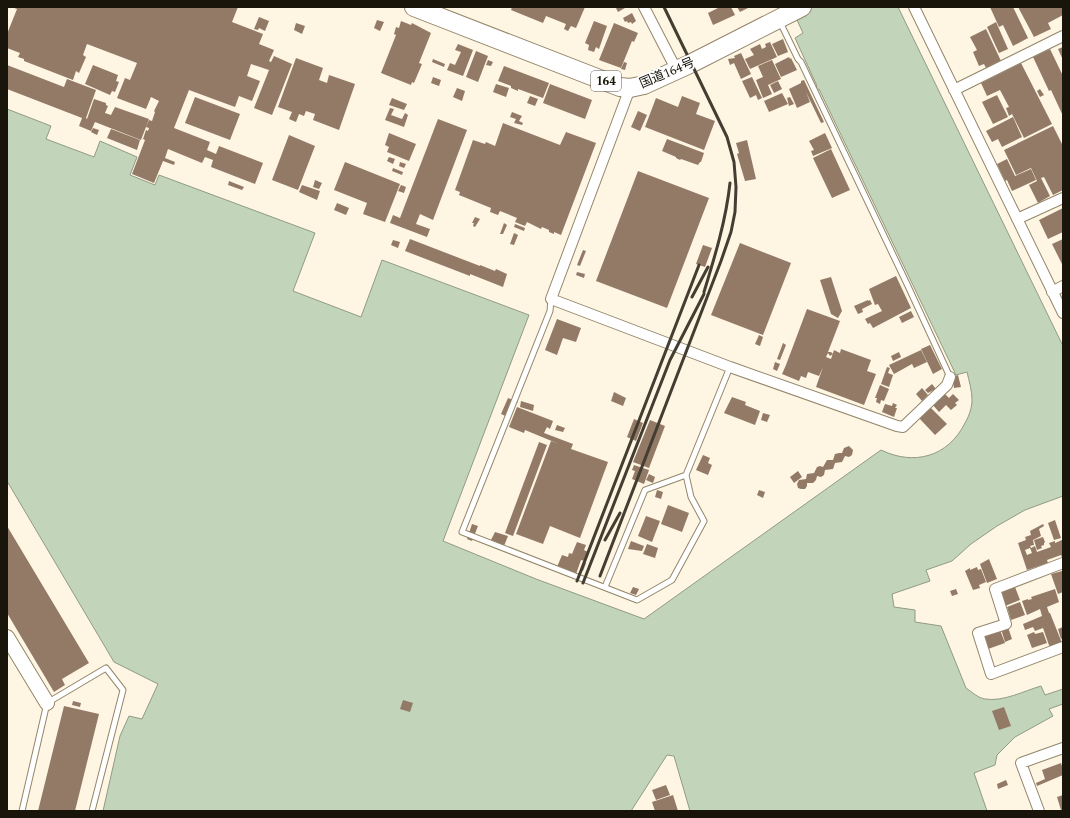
<svg xmlns="http://www.w3.org/2000/svg" width="1070" height="818" viewBox="0 0 1070 818" font-family="Spectral,'Noto Sans JP',serif">
	<rect width="100%" height="100%" fill="#fef5e3"/>
	<path fill="#c2d4b9" stroke="#909b84" d="M791 7H898L1063 346V496L1025 510 997 526 971 544 952 561 926 570 930 581 892 594 894 607 915 610V622L941 626 966 688C972 692 978 698 985 699 1003 702 1024 691 1041 686L1045 695 1063 689V704L1049 709 1053 716 1015 737 997 755 995 765 974 773 987 811H690L674 756 667 755 631 811H103L120 736 129 716 142 719 158 684 114 662 7 481V109L51 126 46 139 94 157 100 141 137 157 130 175 155 185 159 175 315 233 293 291 361 317 382 260 529 315 443 541 536 579 644 619 881 450C914 466 948 457 965 423 969 416 972 408 972 400 972 390 969 381 967 372L956 375 819 89 817 90 816 87 817 86 795 38 803 33Z"/>
	<path fill="#937a67" fill-rule="evenodd" d="M11 7H238L232 22 263 34 259 44 274 50 269 61 271 62 274 56 292 64 272 115 254 108 269 70 251 64 247 76 260 81 252 101 239 96 235 107 189 90 174 128 210 142 207 150 216 154 219 146 263 163 255 184 211 167 213 160 205 157 202 163 168 149 165 158 175 162 174 165 163 161 154 183 132 174 145 140 143 139 146 130 148 131 149 128 146 127 149 120 152 121 155 112 154 111 159 101 151 97 146 109 117 98 125 78 130 80 137 63 87 44 83 55 86 57 79 73 76 71 73 80 24 61V59L18 57 20 53 7 48V34L17 9Z
		M512 7H585L576 28 571 26 568 31 564 29 566 24 546 16 543 23 511 10Z
		M625 7V8L618 12 616 8Z
		M720 7H731L735 15 713 25 708 13Z
		M737 7H750L740 12Z
		M990 7H1013L1028 38 1013 46 1003 25 999 27Z
		M1018 7H1063V15L1048 23 1051 29 1034 37Z
		M632 13 636 21 632 24 631 22 628 23 627 21 625 22 623 18Z
		M259 17 269 21 265 31 259 28 258 30 254 29Z
		M377 20 384 22 380 31 374 28Z
		M401 21 411 25 412 23 431 33 419 63 422 64 414 83 412 82 411 85 381 73 396 35 394 34 396 27 399 28Z
		M594 21 607 26 599 49 596 47 594 52 588 50 589 45 585 43Z
		M996 22 1008 49 999 53 987 27Z
		M296 23 305 26 302 34 294 30Z
		M614 23 638 33 634 42 632 41 621 68 599 60Z
		M986 29 1001 61 986 68 984 64 979 66 973 52 977 50 970 37Z
		M783 39 788 52 778 56 772 44Z
		M770 42 777 57 750 69 745 59 754 55 750 49 760 44 762 49 766 47 765 44Z
		M458 44 473 50 463 76 447 70 450 63 455 65 461 52 455 50Z
		M1063 47V60L1058 49Z
		M1050 49 1063 76V116L1051 90 1049 91 1033 57Z
		M476 51 488 56 478 82 466 77Z
		M741 53 751 74 741 79 734 63 730 65 728 59 735 58 734 56Z
		M789 57 790 59 791 58 797 70 781 77 775 64Z
		M296 58 323 68 319 80 327 83 329 75 355 84 339 130 313 120 315 114 306 111 304 116 299 114 296 122 289 119 292 112 278 107Z
		M433 59 445 64 444 67 432 62Z
		M488 60 493 62 491 66 486 65Z
		M772 60 781 79 768 85 772 94 763 98 756 80 763 77 758 66Z
		M624 62 627 63 625 70 621 69Z
		M1021 63 1052 124 1024 138 1012 114 1009 116 1006 108 1009 107 1000 90 987 96 981 83Z
		M7 65 64 87 67 79 96 90 86 118 87 119 94 99 106 103V105L108 106 105 113 111 115 115 107 149 119 141 140 95 122 91 131 79 126 82 118 7 89Z
		M93 65 118 75 116 81 119 82 115 92 112 91 110 95 85 84Z
		M504 66 549 83 543 98 518 89V91L511 88V86L498 81Z
		M433 77 441 80 439 86 431 83Z
		M752 77 762 98 758 100 756 95 750 98 742 81Z
		M804 80 824 122 821 123 806 92 810 102 797 108 789 89 801 83V81Z
		M778 81 782 89 774 93 770 85Z
		M496 84 509 88 506 97 493 92Z
		M550 84 592 100 585 119 543 103Z
		M457 88 465 91 462 101 453 97Z
		M1040 89 1044 95 1040 97 1037 91Z
		M782 93 788 104 769 112 764 101Z
		M997 95 1008 117 993 124 982 102Z
		M530 96 538 99 535 106 527 103Z
		M682 96 700 103 696 114 715 121 704 150 645 127 656 98 678 107Z
		M195 97 240 114 230 140 185 123Z
		M790 97 794 104 789 106 787 98Z
		M392 98 407 104 404 110 389 105Z
		M390 108 394 109 391 115 402 119 405 113 408 115 404 127 385 120Z
		M638 111 647 115 640 131 631 127Z
		M512 112 522 116 519 121 523 123 522 125 514 123 516 119 510 117Z
		M1013 117 1022 137 1002 147 998 139 992 142 986 131Z
		M438 119 467 130 433 220 420 214 416 224 430 229 427 237 390 223 393 215 400 218Z
		M503 123 560 145 566 132 596 143 561 235 554 232V234L549 232V230L542 227 541 229 527 222 525 226 515 222 517 218 500 211 498 215 490 212 491 208 459 195 460 192 455 190 473 140 485 144 486 142 495 146Z
		M1053 126 1063 146V190L1053 195 1044 177 1041 178 1050 196 1038 203 1029 185 1037 181 1031 168 1016 175 1004 150Z
		M93 128 99 130 97 135 91 132Z
		M111 129 140 140 137 150 107 138Z
		M389 133 416 144 409 161 387 152 389 147 385 145Z
		M825 133 832 148 813 156 811 151 814 150 809 141Z
		M289 135 315 146 298 190 272 180Z
		M667 139 704 153 701 162H700L698 165 681 159 680 160 676 158V157L662 151Z
		M747 140 756 179 745 181 737 154 739 153 736 143Z
		M831 149 850 190 832 198 813 158Z
		M389 157 395 159 393 164 387 161Z
		M1007 159 1015 176 1031 169 1036 180 1012 191 1007 180 1005 181 997 164Z
		M345 162 400 184 385 222 363 214 367 203 334 190Z
		M400 162 406 164 404 168 399 166Z
		M393 168 403 172 402 175 392 171Z
		M638 171 709 198 667 308 596 281Z
		M315 180 322 183 319 189 313 187Z
		M229 181 244 187 242 190 228 185Z
		M302 185 320 191 317 200 299 192Z
		M401 185 406 187 404 193 398 191Z
		M337 203 349 208 346 215 334 210Z
		M1063 208V232L1048 239 1039 220Z
		M475 217 480 219 475 227 473 226 474 223H472Z
		M504 223 507 225 503 234H500Z
		M515 224 525 228 524 231 514 227Z
		M514 233 518 235 514 245 510 244Z
		M410 239 480 266V265L495 271 496 269 507 274 503 287 470 274V276L405 251Z
		M1063 239V266L1052 244Z
		M393 240 400 242 398 248 391 245Z
		M740 243 791 263 763 335 711 315Z
		M703 245 712 248 705 267 696 264Z
		M583 250 586 251 580 266 577 265Z
		M577 272 585 274 584 278 576 275Z
		M896 276 911 308 873 328 870 323 868 324 865 319 882 311 878 304 875 305 869 289Z
		M831 277 842 311 838 318 831 314 820 280Z
		M868 300V301L870 300 872 304 862 309 863 312 858 314 854 306Z
		M807 309 840 321 828 352H831L833 354 830 356 828 353 826 357 831 359 834 350 840 353 841 349 871 360 867 371 876 374 864 405 816 387 823 367 819 376 808 372 806 378 801 376 799 381 782 374 786 365 803 371 786 365Z
		M911 311 914 317 902 323 899 317Z
		M557 319 581 328 576 342 563 338 557 355 545 350Z
		M759 335 763 337 760 346 755 344Z
		M783 343 786 345 780 360 777 359Z
		M930 345 942 369 933 374 921 349Z
		M921 350 927 362 914 368 912 364 894 374 889 365Z
		M899 352 901 357 893 361 891 356Z
		M775 362 780 364 777 371 773 369Z
		M887 367 890 368 888 373 893 375 889 387 881 384Z
		M958 375 961 387 954 388 952 377Z
		M932 384 936 389 928 393 925 390Z
		M880 385 889 389 884 401 881 400 880 404 876 402 877 398H875Z
		M922 388 928 395 922 401 916 394Z
		M614 392 626 398 623 406 611 401Z
		M945 394 949 398 953 394 959 400 955 403 957 405 951 410 946 405 939 412 932 404Z
		M732 397 746 402 745 405 760 411 755 425 724 413Z
		M508 398 518 402 517 403H516L510 418 501 414Z
		M521 401 534 405 533 411 520 407Z
		M893 403 897 405 895 408H897L894 417 882 412 885 404 892 406Z
		M517 407 553 421 550 429 547 427 544 433 573 444 571 449 608 462 580 538 550 526 543 544 516 534 551 441 559 444 525 430 524 433 509 427Z
		M930 407 947 424 935 435 919 418Z
		M763 413 770 415 767 422 761 420Z
		M634 419 643 423 636 441 627 437Z
		M650 420 665 426 649 468 633 462Z
		M557 425 565 428 563 432 555 430Z
		M539 442 547 445 513 536 505 533Z
		M849 446 853 450 852 455 849 457 845 456 842 462 835 463 833 469 825 470 824 475 821 477 817 476 816 480 813 483H807V486L805 489H801L798 488 797 484 799 480 806 479 807 474 814 473 817 467 820 466 823 467 827 460H833L835 454 839 453H842L844 448Z
		M703 455 710 458 708 463 712 465 708 475 696 470Z
		M634 465 649 470 644 484 632 479 635 471 632 470Z
		M798 471 802 477 794 483 790 477Z
		M649 474 655 477 653 483 646 480Z
		M657 490 663 492 661 499 655 497Z
		M759 490 765 492 763 498 757 495Z
		M668 505 689 513 682 532 661 524Z
		M646 516 660 521 652 542 638 536Z
		M1055 520 1061 538 1054 540 1048 523Z
		M472 524 478 526 472 541 467 539Z
		M1043 524 1044 526 1039 529 1041 536 1033 540 1034 545 1030 546 1031 548 1035 546 1037 552 1051 547 1049 543 1055 541V543L1062 540 1063 559 1061 555 1047 560 1048 563 1027 570 1018 543 1026 540 1025 537 1031 535 1030 531ZM1030 548 1032 553 1027 555 1025 550Z
		M7 526 89 663 62 679 65 685 54 692 7 613Z
		M495 532 508 536 504 546 491 540Z
		M1043 537 1045 542 1044 543V545L1041 546 1042 548 1037 550 1034 540Z
		M631 541 644 546 642 551 628 549Z
		M577 542 586 545 584 550 588 552 585 561 581 560 576 574 557 567 562 555 568 557 569 553 572 554Z
		M647 544 658 548 655 558 643 554Z
		M989 559 997 579 987 583 980 564Z
		M584 562 586 563 583 571 581 570Z
		M977 567 978 570 981 569 986 582 979 585 980 588 973 590 965 571 970 568V570Z
		M1062 571 1063 575V592L1058 594 1051 574Z
		M633 587 639 589 636 595 630 593Z
		M1015 587 1020 600 1005 606 1000 593Z
		M956 589 958 594 952 596 950 591Z
		M1055 589 1059 602 1047 607 1049 613H1050L1062 643 1050 648 1043 628 1035 631 1033 627 1025 630 1023 624 1042 616 1040 609 1027 615 1022 601 1028 599V600L1032 599 1031 597Z
		M1020 602 1025 615 1011 620 1007 607Z
		M1008 627 1012 639 1005 642 1001 629Z
		M1063 627V638L1061 639 1058 629Z
		M1000 630 1005 643 988 649 983 636Z
		M1034 632 1035 634 1043 632 1047 643 1032 648 1027 635Z
		M403 700 413 703 410 712 400 709Z
		M73 701 81 703 80 707 72 705Z
		M64 706 99 714 75 811H38Z
		M1004 707 1011 726 999 730 992 711Z
		M1061 763 1063 769V775L1037 786 1036 783 1045 779 1042 770Z
		M1006 780 1008 785 998 789 997 784Z
		M666 785 670 795 656 800 652 790Z
		M673 795 678 811H655L652 802Z
		M1063 795V809L1061 810 1057 797Z"/>
	<g fill="none" stroke-linecap="round" stroke-linejoin="round">
		<g stroke="#93866a" stroke-width="7">
			<path id="lane" d="M780 22 798 59 801 62 907 284 950 377
				M551 299 550 311 462 532 637 600 672 580 704 521 691 497 686 475 730 367
				M605 587 645 490 686 475
				M22 811 47 703 106 668 123 690 92 811"/>
		</g>
		<g stroke="#93866a" stroke-width="12">
			<path id="street" d="M644 7 677 71
				M914 7 1063 313
				M630 88 551 299 730 367 897 426 903 427 947 385 950 377
				M954 90 1063 36
				M1017 219 1063 198
				M1052 292 1063 286
				M1063 563 995 589 1006 624 978 633 991 674 1063 647
				M1039 811 1021 763 1063 748"/>
		</g>
		<g stroke="#93866a" stroke-width="16">
			<path id="secondary" d="M7 637 47 703"/>
		</g>
		<g stroke="#93866a" stroke-width="20">
			<path id="highway" d="M414 7 620 87 630 88 644 85 692 63 802 7"/>
		</g>
		<use href="#lane" stroke="#fff" stroke-width="5"/>
		<use href="#street" stroke="#fff" stroke-width="10"/>
		<use href="#secondary" stroke="#fff" stroke-width="14"/>
		<use href="#highway" stroke="#fff" stroke-width="18"/>
		<path stroke="#443e32" stroke-width="3" d="M704 292C715 256 726 220 730 183
			M692 297 708 267
			M605 540 620 513
			M600 576 721 261 731 232 735 212 736 187 734 162 727 137 664 7
			M577 581 699 265
			M583 583 670 360 704 294"/>
	</g>
	<g text-anchor="middle" dominant-baseline="central" stroke-width="4" stroke-linejoin="round" paint-order="stroke">
		<rect fill="#fff" stroke="#5f5b54" stroke-width="1" x="591" y="71" width="30" height="20" rx="3"/>
		<g font-size="12" font-weight="bold" fill="#1a150a">
			<text x="606" y="81">164</text>
		</g>
		<g font-size="13" fill="#1a150a" stroke="#fff">
			<text transform="translate(667 73) rotate(-23)">国道164号</text>
		</g>
	</g>
	<rect width="1070" height="818" fill="none" stroke="#1a150a" stroke-width="16"/>
</svg>
